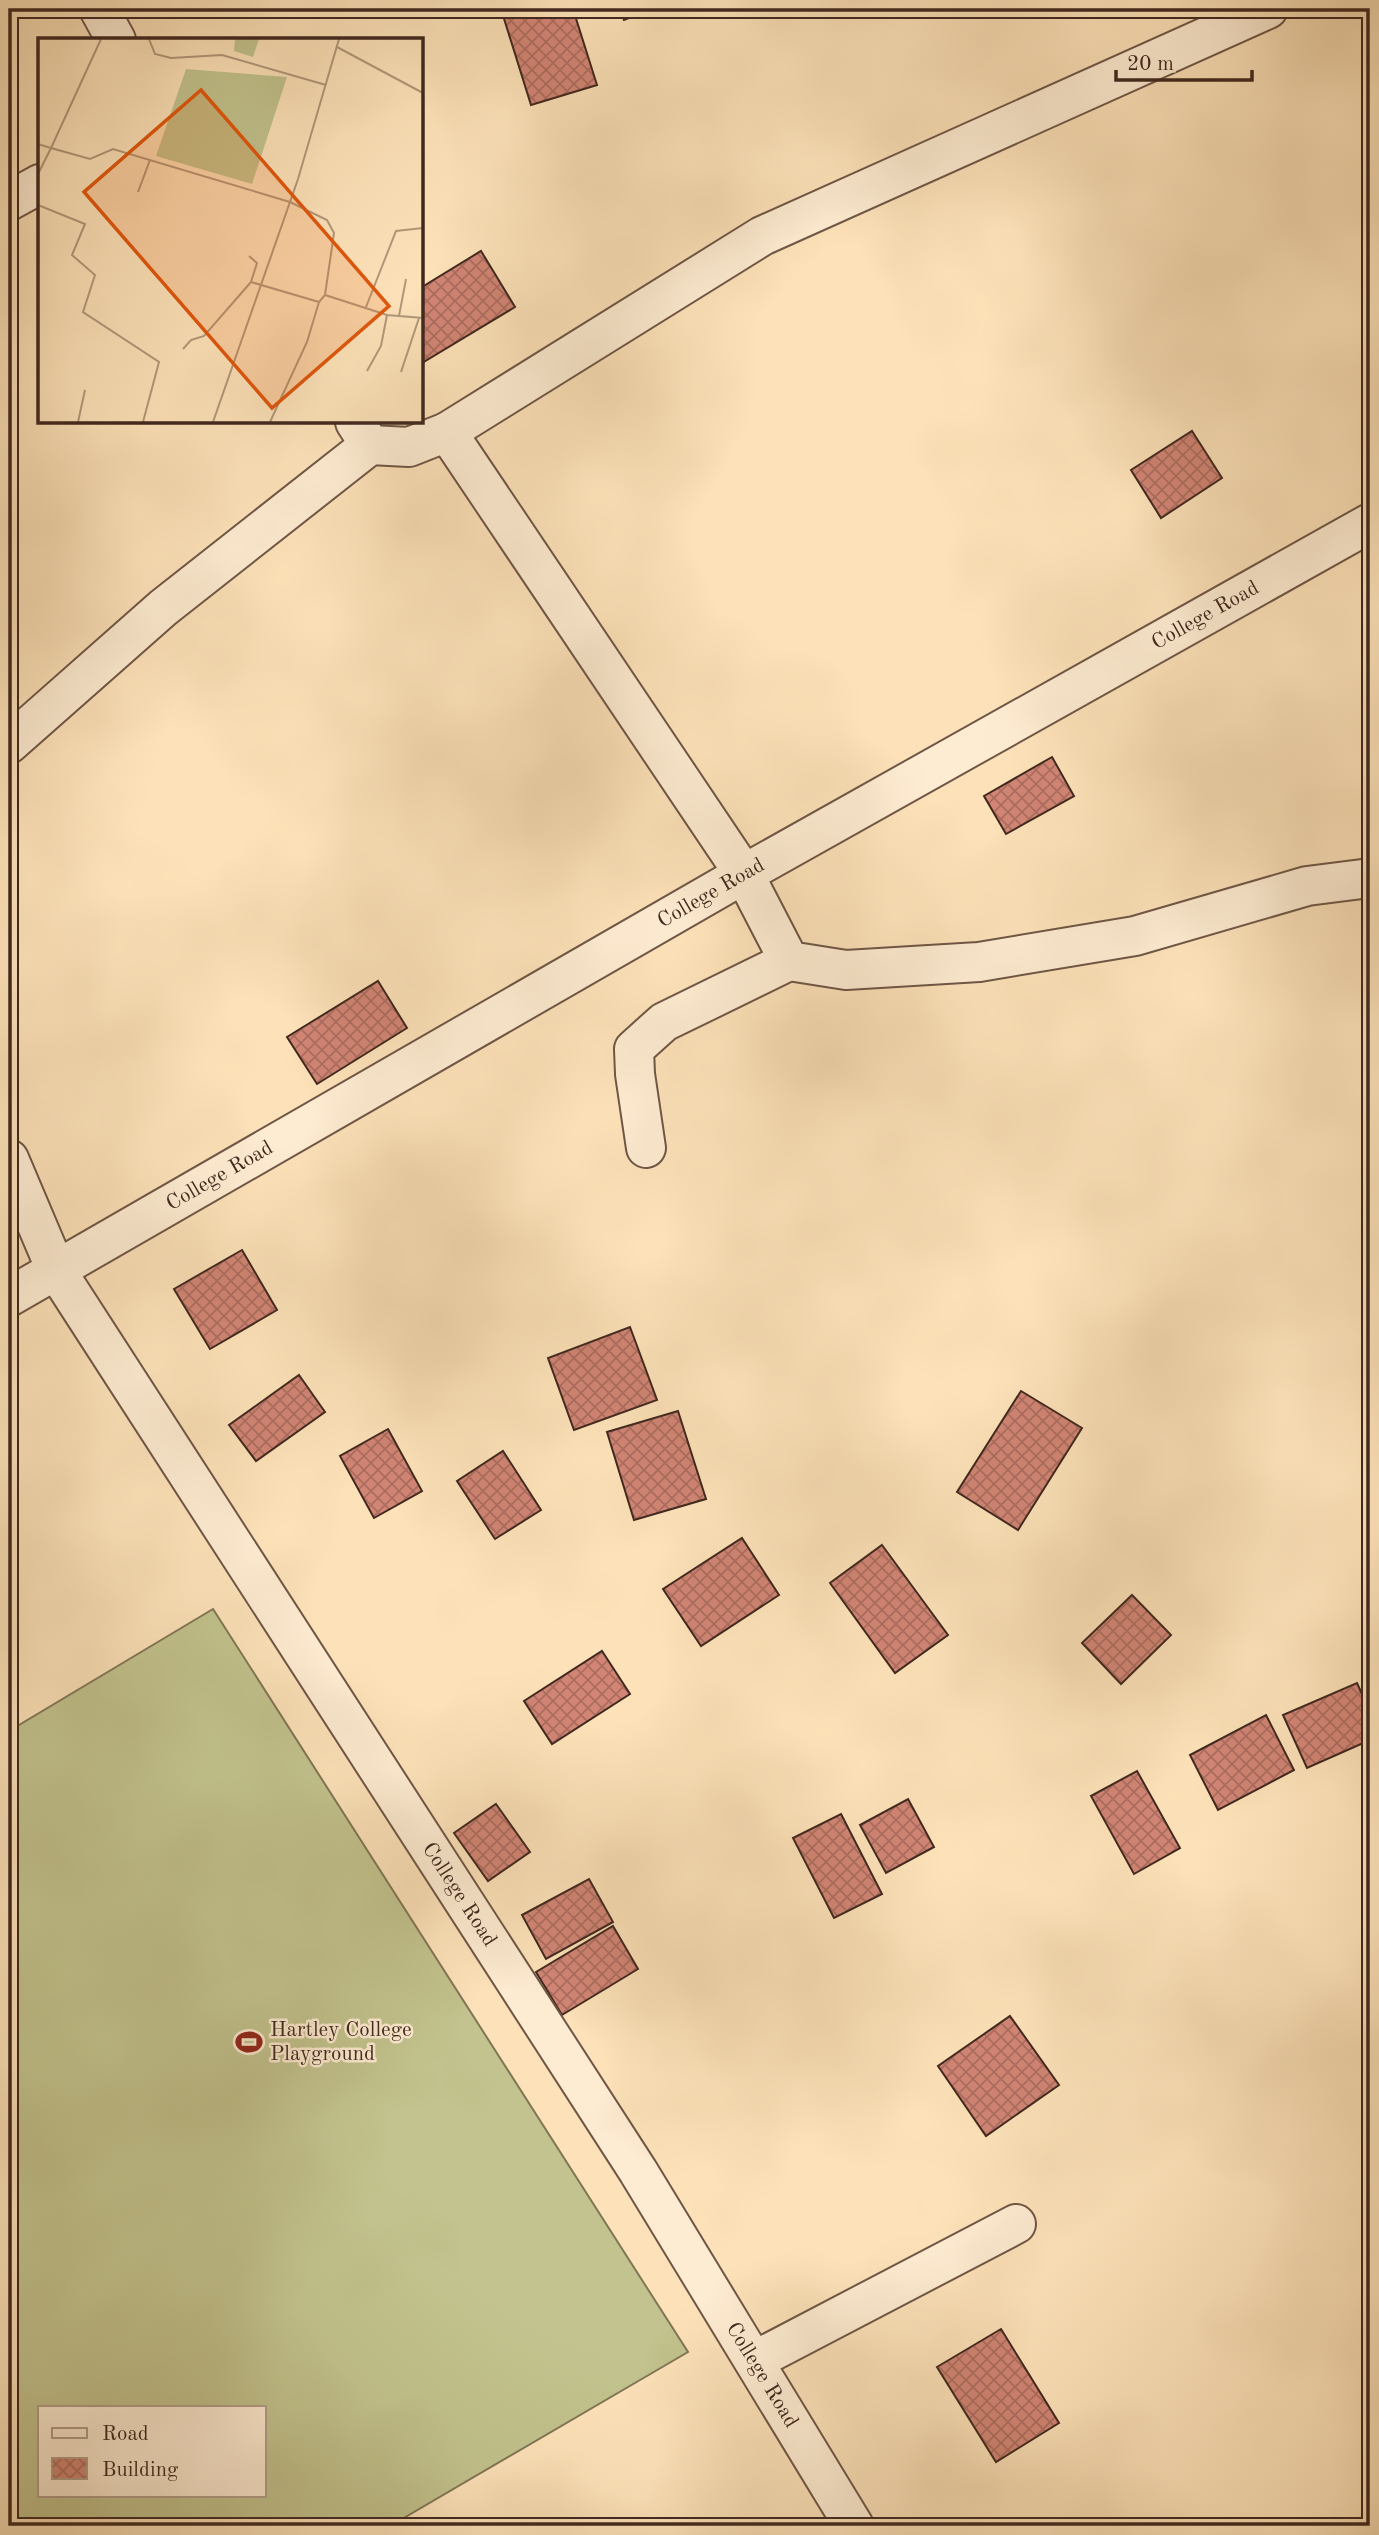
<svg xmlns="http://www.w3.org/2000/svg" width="1379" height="2535" viewBox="0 0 1379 2535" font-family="'Old Standard TT',serif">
	<defs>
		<pattern id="building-cross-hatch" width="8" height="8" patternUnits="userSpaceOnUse" patternTransform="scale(1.75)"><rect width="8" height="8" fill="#d28575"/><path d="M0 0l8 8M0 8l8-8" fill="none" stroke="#ac6d5f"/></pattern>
	</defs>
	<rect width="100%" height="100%" fill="#fde2b9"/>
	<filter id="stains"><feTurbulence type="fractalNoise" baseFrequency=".00286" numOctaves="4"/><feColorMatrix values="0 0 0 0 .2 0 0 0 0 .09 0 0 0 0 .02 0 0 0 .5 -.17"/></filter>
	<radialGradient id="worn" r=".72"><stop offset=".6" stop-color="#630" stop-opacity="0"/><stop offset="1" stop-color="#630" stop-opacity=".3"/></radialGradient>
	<path fill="#c2c38e" stroke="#817656" stroke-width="2" fill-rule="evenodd" d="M213 1609 688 2352 390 2526H9V1731ZM40 2407H264V2495H40Z"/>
	<path fill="url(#building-cross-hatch)" stroke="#40281f" stroke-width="2" d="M501 9H573L597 85 531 105Z
		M620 9H652L624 20Z
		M481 251 515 307 422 363V287Z
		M1192 431 1222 478 1161 518 1131 470Z
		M1052 757 1074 796 1006 834 984 796Z
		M378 981 407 1028 317 1084 287 1037Z
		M242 1250 277 1310 210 1349 174 1289Z
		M630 1327 657 1400 574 1430 548 1358Z
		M299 1375 325 1412 256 1461 229 1425Z
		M1021 1391 1082 1428 1018 1530 957 1492Z
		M678 1411 706 1499 634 1520 607 1432Z
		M388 1429 422 1491 374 1518 340 1456Z
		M503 1451 541 1510 495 1539 457 1481Z
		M742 1538 779 1595 701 1646 663 1589Z
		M882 1545 948 1635 895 1673 830 1583Z
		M1132 1595 1171 1635 1121 1684 1082 1643Z
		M602 1651 630 1694 552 1744 524 1701Z
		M1357 1683 1370 1712V1740L1307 1768 1283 1715Z
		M1266 1715 1294 1770 1218 1810 1190 1755Z
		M1137 1771 1180 1848 1134 1874 1091 1796Z
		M908 1799 934 1847 886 1873 860 1825Z
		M496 1804 530 1852 488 1881 454 1833Z
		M841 1814 882 1894 834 1918 793 1838Z
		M589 1879 613 1922 546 1959 522 1915Z
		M613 1926 638 1969 562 2015 536 1972Z
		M1010 2016 1059 2085 986 2136 938 2066Z
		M1001 2329 1059 2423 996 2462 937 2367Z"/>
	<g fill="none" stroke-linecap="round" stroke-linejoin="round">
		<g stroke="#6f5646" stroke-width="42">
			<g id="minor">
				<path d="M99 9 116 40"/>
				<path d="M9 201 40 184"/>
				<path d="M355 422 370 445 409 447 447 432 744 874 789 961 846 970 979 962 1135 936 1307 886 1370 878"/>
				<path d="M447 432 762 236 1268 9"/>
				<path d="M9 744 163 608 370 445"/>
				<path d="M646 1148 635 1074 634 1049 664 1022 789 961"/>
				<path id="s1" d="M9 1159 56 1270 638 2171 854 2526"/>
				<path id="s2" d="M9 1297 744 874 1370 523"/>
				<path d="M754 2361 1016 2224"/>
			</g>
		</g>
		<use href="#minor" stroke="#feecd2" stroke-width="38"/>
	</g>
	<defs>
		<g id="stadium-bare" transform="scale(2.1)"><path d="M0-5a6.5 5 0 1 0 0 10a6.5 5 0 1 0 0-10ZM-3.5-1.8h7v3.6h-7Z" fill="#8f2418" stroke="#feecd2" stroke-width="2.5" paint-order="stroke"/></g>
	</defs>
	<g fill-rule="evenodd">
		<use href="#stadium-bare" x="249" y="2042"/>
	</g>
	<g text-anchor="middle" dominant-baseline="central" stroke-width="5" stroke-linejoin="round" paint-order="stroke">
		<g font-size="21" fill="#40281f" stroke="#feecd2">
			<text stroke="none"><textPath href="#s2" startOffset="1377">College Road</textPath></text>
			<text stroke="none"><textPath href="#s2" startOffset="810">College Road</textPath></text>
			<text stroke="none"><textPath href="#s2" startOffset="243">College Road</textPath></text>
			<text stroke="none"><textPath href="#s1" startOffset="864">College Road</textPath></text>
			<text stroke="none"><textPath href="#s1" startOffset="1432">College Road</textPath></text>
		</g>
		<g font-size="21" fill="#40281f" stroke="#feecd2" text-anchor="start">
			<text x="270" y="2030">Hartley College<tspan x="270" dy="24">Playground</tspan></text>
		</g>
	</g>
	<g transform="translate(38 38)">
		<rect width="385" height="385" fill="#fde2b9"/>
		<path d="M197 1H221L215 19 196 13ZM148 31 249 39 214 146 118 118Z" fill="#c2c38e"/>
		<path fill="none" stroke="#b1987b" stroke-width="2" d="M63 1 13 110 52 121 75 111 252 164 289 182 296 195 287 257M111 1 117 16 133 20 184 17 288 47M299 9 385 55M0 106 13 110 0 136M100 154 112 122M0 167 47 186 34 217 57 237 45 274 121 324 105 384M211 218 219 225 213 244M328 269 358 193 385 190M361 278 368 241M145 311 153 302 166 298 213 244 281 264 287 257 349 277 385 280M329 333 343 308 349 277M363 334 381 280M40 384 47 352M175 384 260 141 301 1M232 384 269 304 281 264"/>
		<path fill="#e0570d" fill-opacity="0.15" stroke="#e0570d" stroke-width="3.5" d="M163 52 351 268 234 370 46 154Z"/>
		<rect width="385" height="385" fill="none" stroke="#40281f" stroke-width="3.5"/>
	</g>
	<rect width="1379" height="2535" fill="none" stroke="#fde2b9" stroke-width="35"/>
	<rect x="10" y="10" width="1358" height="2514" fill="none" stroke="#40281f" stroke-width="3.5"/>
	<rect x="18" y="18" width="1344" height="2500" fill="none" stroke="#40281f" stroke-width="2"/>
	<rect x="38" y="2406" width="228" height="91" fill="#feecd2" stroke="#b29e8a" stroke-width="2"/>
	<rect x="52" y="2428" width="35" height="10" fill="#feecd2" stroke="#b29e8a" stroke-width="2"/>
	<text x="102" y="2440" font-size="21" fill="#40281f">Road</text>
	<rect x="52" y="2458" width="35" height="21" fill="url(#building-cross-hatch)" stroke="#b29e8a" stroke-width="2"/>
	<text x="102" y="2476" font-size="21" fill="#40281f">Building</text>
	<path d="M1116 70v10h136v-10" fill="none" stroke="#40281f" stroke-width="3.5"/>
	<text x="1127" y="70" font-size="21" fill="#40281f" stroke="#feecd2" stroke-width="5" paint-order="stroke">20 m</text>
	<rect width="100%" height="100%" filter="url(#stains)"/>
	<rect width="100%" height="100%" fill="url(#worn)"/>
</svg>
